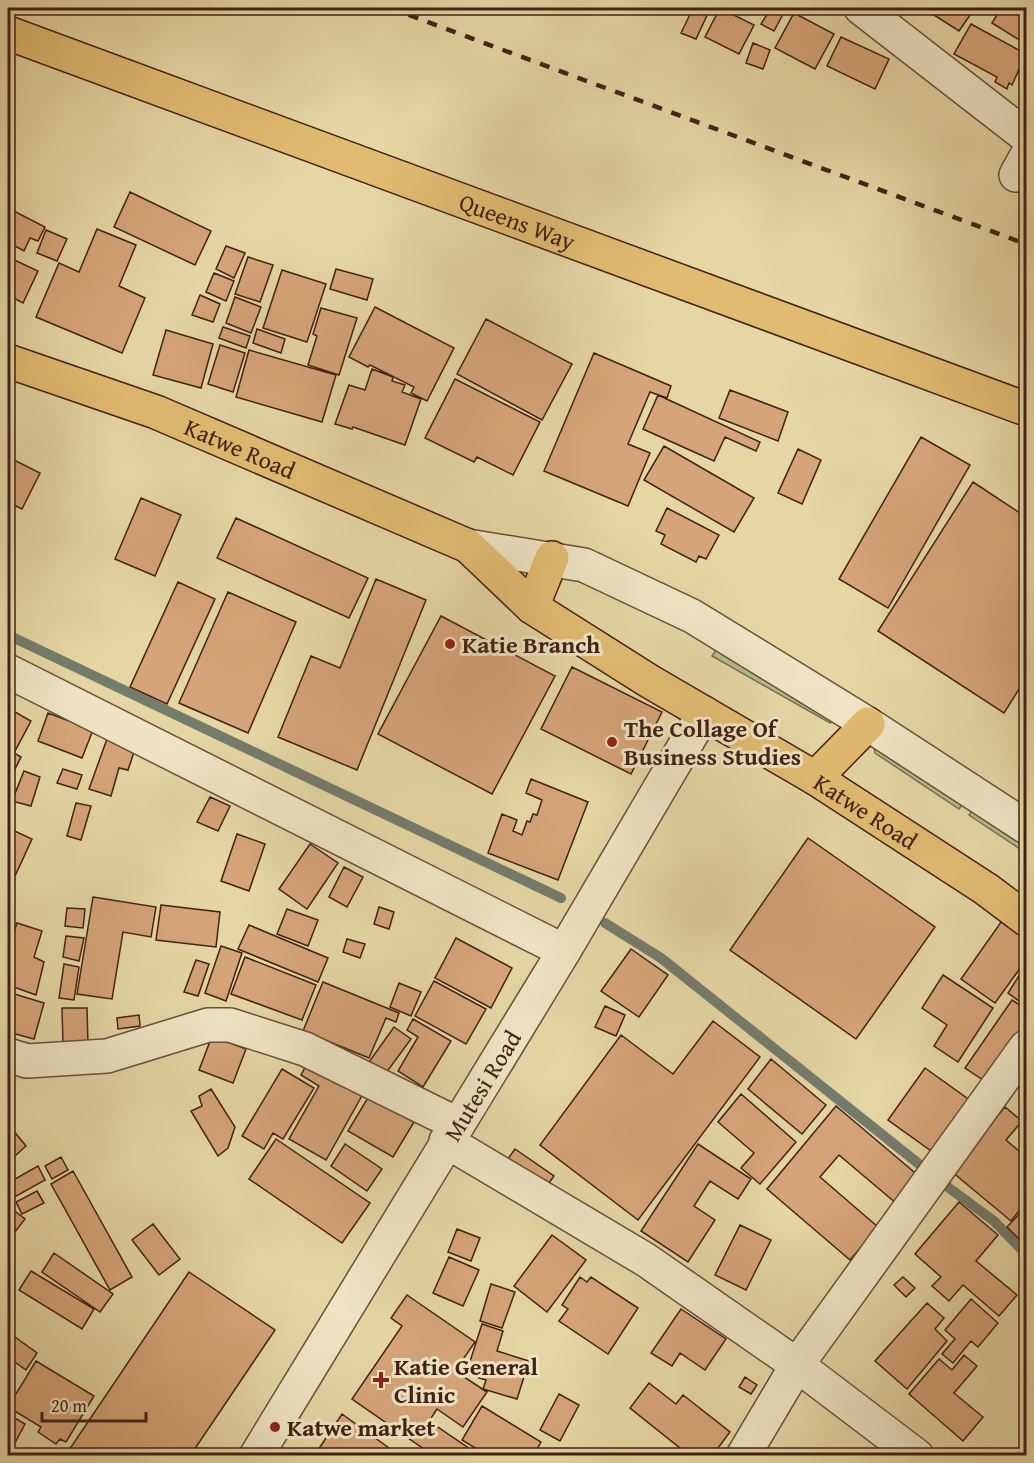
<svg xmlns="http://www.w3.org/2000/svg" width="1034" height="1463" viewBox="0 0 1034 1463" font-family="'Gentium Book Plus',serif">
	<rect width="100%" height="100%" fill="#e5d6a4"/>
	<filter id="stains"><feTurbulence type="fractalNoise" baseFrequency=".00333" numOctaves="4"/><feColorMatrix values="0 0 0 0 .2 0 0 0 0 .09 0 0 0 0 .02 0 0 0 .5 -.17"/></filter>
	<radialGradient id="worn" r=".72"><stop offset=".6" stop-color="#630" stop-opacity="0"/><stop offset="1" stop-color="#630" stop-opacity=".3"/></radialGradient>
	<path fill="#afbf8b" stroke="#787050" stroke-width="1.5" d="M719 645 845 719 830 723 712 656Z
		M873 741 974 788 959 809 875 753Z
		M984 795 1026 823V853L969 815Z"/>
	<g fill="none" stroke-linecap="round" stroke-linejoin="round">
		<path stroke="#747c6c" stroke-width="10" d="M8 635 561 898
			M605 923 661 958 919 1164
			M945 1185 994 1221 1026 1254"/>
	</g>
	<path fill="#d5a478" stroke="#412114" stroke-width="1.5" d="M693 8 709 11 696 39 681 33Z
		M720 8 754 25 739 54 705 37Z
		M771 8 783 14 774 31 761 24Z
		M923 8H975L959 31Z
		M1001 8H1026V44L992 23Z
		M794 13 834 34 815 69 775 48Z
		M971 24 1026 54 1012 85 1009 83 1007 89 995 82 997 77 954 54Z
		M841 37 889 59 875 89 827 66Z
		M753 43 770 50 763 69 746 63Z
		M130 192 211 231 195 265 114 227Z
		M8 208 45 227 38 241 30 238 24 251 8 242Z
		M97 229 136 245 119 286 145 298 122 353 36 317 59 263 79 272Z
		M46 230 67 239 57 261 37 253Z
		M226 246 245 253 234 278 216 269Z
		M8 257 38 271 23 303 8 295Z
		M248 257 273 265 260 302 235 294Z
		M336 269 373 279 367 300 330 289Z
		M282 270 326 284 307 342 263 328Z
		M214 273 234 281 226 301 206 292Z
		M200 295 220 304 213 322 192 315Z
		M235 297 261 307 251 333 226 323Z
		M375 307 454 348 427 401 411 393 414 387 370 365 368 367 349 357Z
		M321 308 357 318 339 375 308 365 317 336 313 334Z
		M486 319 572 364 542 420 457 374Z
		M223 327 250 336 246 348 219 338Z
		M257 329 285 339 281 353 253 343Z
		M166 330 213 344 201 388 153 375Z
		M220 345 245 353 233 392 208 384Z
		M249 350 336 375 322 422 236 397Z
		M594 353 671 386 667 398 650 392 628 444 650 453 628 506 544 471Z
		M372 369 393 377 392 381 405 385 402 392 421 399 405 445 353 427 352 429 335 424 349 385 365 390Z
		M455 379 540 422 513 475 477 457 474 462 425 438Z
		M730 390 788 412 778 441 719 418Z
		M658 395 760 442 756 451 725 437 714 461 643 429Z
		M921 437 970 465 888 608 839 579Z
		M664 446 754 498 734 532 644 480Z
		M798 449 821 460 802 504 778 493Z
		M8 457 40 473 22 509 8 502Z
		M973 482 1026 517V678L1004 713 878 631Z
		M141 498 181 515 155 576 115 559Z
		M667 508 719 535 706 559 699 556 696 562 661 544 665 535 656 531Z
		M236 518 368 578 349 618 217 558Z
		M376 579 426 600 357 770 278 737 311 656 340 668Z
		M178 582 215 599 167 704 130 687Z
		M228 592 296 622 248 733 179 703Z
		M441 616 555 676 492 794 378 734Z
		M572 667 662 712 631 774 541 729Z
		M8 708 31 721 14 753 21 757 8 783Z
		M48 713 93 730 82 758 38 741Z
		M107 739 135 749 128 770 119 768 111 796 89 789Z
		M63 769 82 775 77 789 57 783Z
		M24 771 40 777 31 806 12 801Z
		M531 779 588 802 558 880 488 853 502 814 517 820 513 831 522 835 527 821 530 822 533 814 537 815 542 800 526 793Z
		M210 797 230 806 218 831 197 822Z
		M76 803 91 806 81 840 67 836Z
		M8 828 32 839 15 876 8 873Z
		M237 834 265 844 249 891 221 881Z
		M808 838 935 927 856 1039 730 950Z
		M310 844 338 863 307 909 279 889Z
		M344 867 363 877 347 907 329 897Z
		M8 877 15 880 8 900Z
		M93 897 156 907 151 937 123 932 112 999 77 994Z
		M161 905 220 912 216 947 156 940Z
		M379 907 394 912 389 929 374 924Z
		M67 908 85 909 83 928 65 926Z
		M287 909 318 920 308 946 277 934Z
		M1006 915 1026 930V960L995 1003 961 979Z
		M17 923 42 931 34 957 44 962 36 995 8 985V950Z
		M249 925 328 958 318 982 238 949Z
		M66 936 84 938 79 961 63 957Z
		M456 938 512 968 491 1008 435 978Z
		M347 939 365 944 360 958 343 952Z
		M221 946 242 953 226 1001 205 993Z
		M631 949 668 975 639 1017 601 991Z
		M245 957 316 985 302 1020 231 994Z
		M196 960 209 964 198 996 184 992Z
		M64 964 79 967 74 1000 59 998Z
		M1024 968 1026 970V1006L1008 993Z
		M943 975 993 1008 958 1062 934 1046 947 1025 922 1008Z
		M434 981 486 1009 466 1044 415 1016Z
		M323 982 399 1013 396 1022 386 1018 369 1058 303 1031Z
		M399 983 421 992 411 1016 390 1007Z
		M8 992 44 1003 34 1039 8 1032Z
		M1012 1000 1026 1009V1029L989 1084 965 1068Z
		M605 1006 625 1015 616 1036 595 1027Z
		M62 1008H87L88 1044 63 1045Z
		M139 1015 140 1026 118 1029 117 1018Z
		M413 1019 451 1041 423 1087 398 1071 418 1037 407 1030Z
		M713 1021 760 1057 638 1220 540 1145 621 1035 673 1074Z
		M394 1027 411 1039 386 1073 369 1062Z
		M212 1036 246 1049 233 1083 199 1070Z
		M771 1059 826 1105 802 1134 748 1089Z
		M309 1060 364 1092 326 1160 289 1139 319 1086 301 1075Z
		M925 1068 971 1101 934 1153 888 1120Z
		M282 1069 314 1088 283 1139 273 1133 264 1149 242 1136Z
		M211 1089 235 1127 228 1148 218 1156 191 1111 202 1106 199 1096Z
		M741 1094 796 1142 760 1184 741 1168 754 1153 718 1122Z
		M369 1096 414 1122 393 1157 348 1131Z
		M836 1106 920 1177 897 1204 839 1155 820 1177 878 1227 850 1260 767 1189Z
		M1005 1107 1022 1121 1006 1140 1026 1157V1202L1011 1221 951 1171Z
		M8 1124 26 1146 8 1162Z
		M276 1139 370 1203 342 1243 249 1179Z
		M345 1144 382 1169 367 1191 331 1166Z
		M698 1144 751 1179 738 1199 710 1181 694 1206 715 1220 688 1262 641 1231Z
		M515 1149 554 1176 543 1191 505 1163Z
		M61 1157 68 1170 52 1179 45 1166Z
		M38 1166 45 1180 11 1199 8 1192V1183Z
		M73 1171 132 1277 110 1290 51 1184Z
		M37 1191 44 1203 22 1214 16 1202Z
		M959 1202 998 1235 976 1261 1017 1295 999 1316 963 1285 949 1301 932 1286 941 1277 915 1254Z
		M8 1206 25 1219 8 1241Z
		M1026 1207V1246L1007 1227Z
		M153 1224 180 1259 159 1275 132 1240Z
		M740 1225 771 1240 746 1290 715 1275Z
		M457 1229 480 1238 471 1261 448 1252Z
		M552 1235 586 1260 547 1312 514 1286Z
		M54 1253 113 1294 100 1312 42 1272Z
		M449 1257 479 1270 463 1306 433 1293Z
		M31 1271 94 1309 82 1329 19 1290Z
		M189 1272 275 1330 190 1456H65Z
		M580 1277 587 1282 591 1277 638 1308 608 1354 559 1321 568 1309 562 1305Z
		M903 1277 915 1288 906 1297 894 1285Z
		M491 1284 515 1292 502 1328 480 1321Z
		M407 1295 475 1342 455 1371 487 1392 463 1427 437 1409 429 1421 473 1451 470 1456H434L352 1399 402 1326 391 1318Z
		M971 1299 998 1323 978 1347 971 1341 953 1363 942 1354 955 1339 945 1330Z
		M927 1303 944 1318 935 1329 947 1341 907 1389 875 1361Z
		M681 1309 726 1339 705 1370 680 1353 672 1366 651 1353Z
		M482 1324 503 1331 497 1351 529 1361 517 1399 483 1389 486 1380 466 1374Z
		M15 1337 37 1353 26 1370 8 1357V1348Z
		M964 1355 977 1366 954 1393 983 1417 963 1441 909 1394 939 1359 952 1370Z
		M36 1361 94 1396 66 1442 60 1439 56 1444 38 1432 41 1427 8 1407Z
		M745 1377 757 1385 751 1394 739 1387Z
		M649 1383 676 1404 683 1395 730 1432 712 1456H690L630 1408Z
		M559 1394 579 1405 560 1441 540 1430Z
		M482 1406 541 1442 533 1456H488L462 1440Z
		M8 1414 25 1424 8 1456Z
		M342 1414 396 1453 395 1456H314Z"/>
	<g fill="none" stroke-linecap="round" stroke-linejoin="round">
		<g stroke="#6a4e38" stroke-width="36">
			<g id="minor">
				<path d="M861 8 1026 136"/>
				<path d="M1016 175 1026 157"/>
				<path d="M468 546 584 565 692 616 868 724 1026 827"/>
				<path d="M8 671 564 951"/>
				<path d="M8 1055 27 1061 107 1056 208 1025H230L305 1049 457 1124"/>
				<path d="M446 1141 646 1260 797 1365 917 1456"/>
				<path id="s1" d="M256 1456 564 951 704 713"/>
				<path d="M743 1456 797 1365 1026 1047"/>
			</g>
		</g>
		<g stroke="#412114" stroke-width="36">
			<g id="highway">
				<path id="s2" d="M8 33 1026 409"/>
				<path id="s3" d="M8 361 156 412 468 546 532 607 649 681 815 778 986 889 1026 919"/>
				<path d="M532 607 552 558"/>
				<path d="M815 778 868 724"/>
			</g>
		</g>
		<use href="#minor" stroke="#eee4c4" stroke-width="33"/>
		<use href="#highway" stroke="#e2bb72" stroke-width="33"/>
		<path stroke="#412114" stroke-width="4.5" stroke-dasharray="10 10" stroke-linecap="butt" d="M390 8 1026 244"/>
	</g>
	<g fill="#8f2418" stroke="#eee4c4" stroke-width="2">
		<circle cx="450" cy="644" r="6"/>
		<circle cx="612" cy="742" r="6"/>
		<path d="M378 1371h6v6h6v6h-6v6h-6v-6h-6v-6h6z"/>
		<circle cx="275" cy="1427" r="6"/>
	</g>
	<g text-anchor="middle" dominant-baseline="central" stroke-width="6" stroke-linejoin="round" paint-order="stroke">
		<g font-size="24" fill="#412114" stroke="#eee4c4">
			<text stroke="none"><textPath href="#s2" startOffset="543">Queens Way</textPath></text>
			<text stroke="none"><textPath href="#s3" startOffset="248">Katwe Road</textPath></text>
			<text stroke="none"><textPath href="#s3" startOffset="976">Katwe Road</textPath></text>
			<text stroke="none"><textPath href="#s1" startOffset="434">Mutesi Road</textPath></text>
		</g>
		<g font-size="24" font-weight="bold" fill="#412114" stroke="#eee4c4" text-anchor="start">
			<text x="462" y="644">Katie Branch</text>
			<text x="624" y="728">The Collage Of<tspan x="624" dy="28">Business Studies</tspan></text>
			<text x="394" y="1366">Katie General<tspan x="394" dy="28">Clinic</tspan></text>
			<text x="287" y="1427">Katwe market</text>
		</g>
	</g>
	<rect width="1034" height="1463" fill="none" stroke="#e5d6a4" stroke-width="30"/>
	<rect x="9" y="9" width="1016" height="1445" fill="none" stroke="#412114" stroke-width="3"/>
	<rect x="15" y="15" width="1004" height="1433" fill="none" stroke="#412114" stroke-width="1.5"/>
	<path d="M42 1412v9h104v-9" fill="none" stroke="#412114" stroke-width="3"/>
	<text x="51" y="1412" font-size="18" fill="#412114" stroke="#eee4c4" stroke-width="4.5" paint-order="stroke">20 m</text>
	<rect width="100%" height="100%" filter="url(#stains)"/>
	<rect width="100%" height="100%" fill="url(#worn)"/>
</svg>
